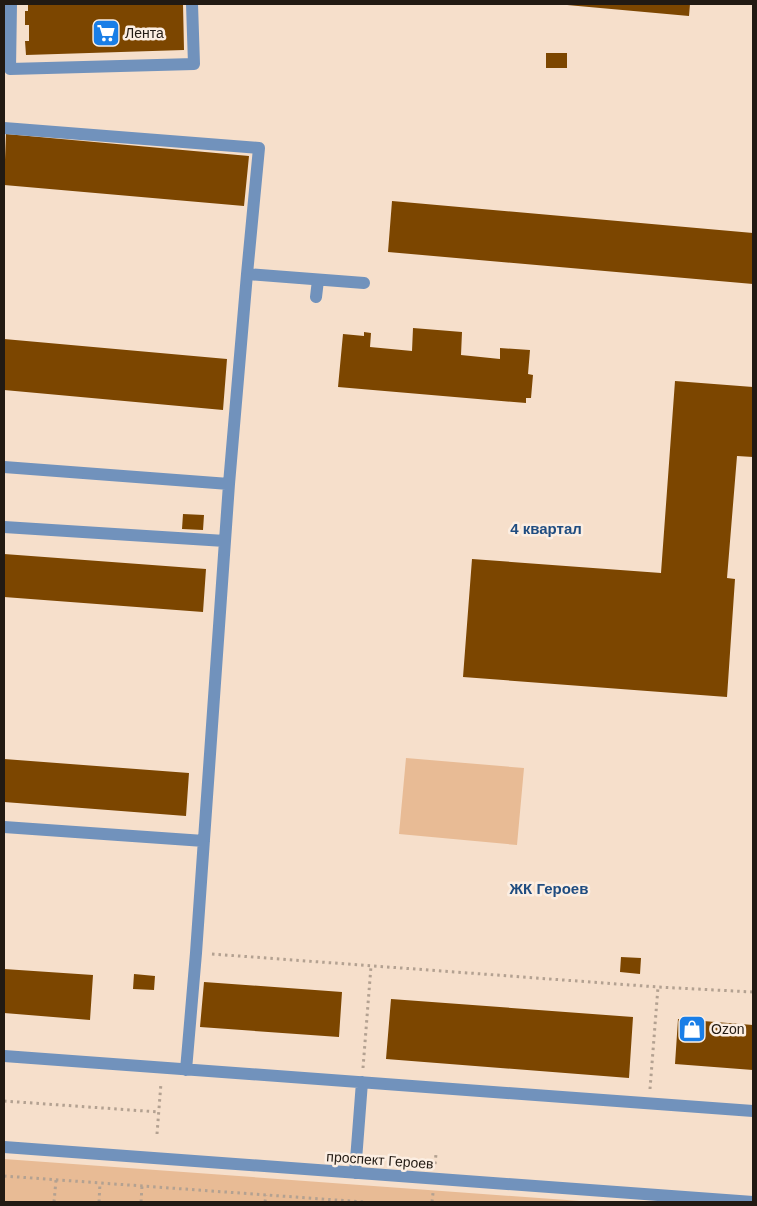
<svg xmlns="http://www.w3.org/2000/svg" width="757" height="1206" viewBox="0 0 757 1206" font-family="Helvetica,sans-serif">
	<rect width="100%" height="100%" fill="#f6dfcb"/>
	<path fill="#e8bb95" d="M406 758 524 768 517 845 399 834Z
		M4 1159 594 1202H4Z"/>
	<path fill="#7c4600" d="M28 4H183L184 50 26 55 25 41H29V25H25V11H28Z
		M568 4H690L689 16 567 5Z
		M546 53H567V68H546Z
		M6 134 249 156 244 206 4 185Z
		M392 201 753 233V284L388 252Z
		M413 328 462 332 461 355 500 359V348L530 350 528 374 533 375 531 398H526V403L338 387 343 334 364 336V332L371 333 370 347 412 351Z
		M4 339 227 359 223 410 4 390Z
		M675 381 753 387V457L737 456 727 578 735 579 727 697 463 677 472 559 661 573Z
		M183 514 204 515 203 530 182 529Z
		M4 554 206 569 203 612 4 597Z
		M4 759 189 773 186 816 4 802Z
		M621 957 641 958 640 974 620 972Z
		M4 969 93 975 90 1020 4 1013Z
		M134 974 155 976 154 990 133 989Z
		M204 982 342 992 339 1037 200 1027Z
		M391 999 633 1017 629 1078 386 1059Z
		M678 1019 753 1025V1070L675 1064Z"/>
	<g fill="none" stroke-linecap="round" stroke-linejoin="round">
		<path stroke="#b3a191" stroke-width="3" stroke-dasharray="2.5 4" stroke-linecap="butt" d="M212 954 658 987 753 992
			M363 1068 371 966
			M650 1089 658 987
			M4 1101 159 1112
			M157 1134 161 1083
			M435 1164 436 1154
			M4 1176 364 1202
			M54 1202 56 1180
			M99 1202 100 1183
			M141 1202 142 1186
			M265 1202 266 1195
			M432 1202 433 1193"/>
		<path stroke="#7192bc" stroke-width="12" d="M11 4 10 69 194 64 192 4
			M4 128 259 148 247 274 229 484
			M247 274 364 283
			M316 297 318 280
			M4 467 229 484 196 953 186 1070
			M4 527 225 541
			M4 827 204 841
			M4 1056 753 1111
			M4 1147 753 1202
			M355 1173 362 1082"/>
	</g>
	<defs>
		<g id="supermarket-square" transform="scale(1.4375)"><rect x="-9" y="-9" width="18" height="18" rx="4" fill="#197ee7" stroke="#fceee2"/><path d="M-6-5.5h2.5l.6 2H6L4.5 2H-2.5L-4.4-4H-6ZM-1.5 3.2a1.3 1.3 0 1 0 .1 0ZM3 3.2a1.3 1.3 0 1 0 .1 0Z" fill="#fff"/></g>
		<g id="shop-square" transform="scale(1.4375)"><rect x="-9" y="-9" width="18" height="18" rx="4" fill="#197ee7" stroke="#fceee2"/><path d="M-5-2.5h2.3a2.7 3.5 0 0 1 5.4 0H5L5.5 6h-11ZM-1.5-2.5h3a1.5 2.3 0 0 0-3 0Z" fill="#fff"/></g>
	</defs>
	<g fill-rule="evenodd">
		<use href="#supermarket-square" x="106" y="33"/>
		<use href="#shop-square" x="692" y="1029"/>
	</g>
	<g text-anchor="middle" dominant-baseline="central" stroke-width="5" stroke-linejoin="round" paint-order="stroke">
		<g font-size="14" fill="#221a13" stroke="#fceee2" text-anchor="start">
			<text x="125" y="33">Лента</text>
			<text x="711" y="1029">Ozon</text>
		</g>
		<g font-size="14" fill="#221a13" stroke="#fceee2">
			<text transform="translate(380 1160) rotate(4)">проспект Героев</text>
		</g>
		<g font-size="15" font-weight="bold" fill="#1f4c80" stroke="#fceee2">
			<text x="546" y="528">4 квартал</text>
			<text x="549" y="888">ЖК Героев</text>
		</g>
	</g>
	<rect width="757" height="1206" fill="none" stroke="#221a13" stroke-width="10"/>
</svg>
